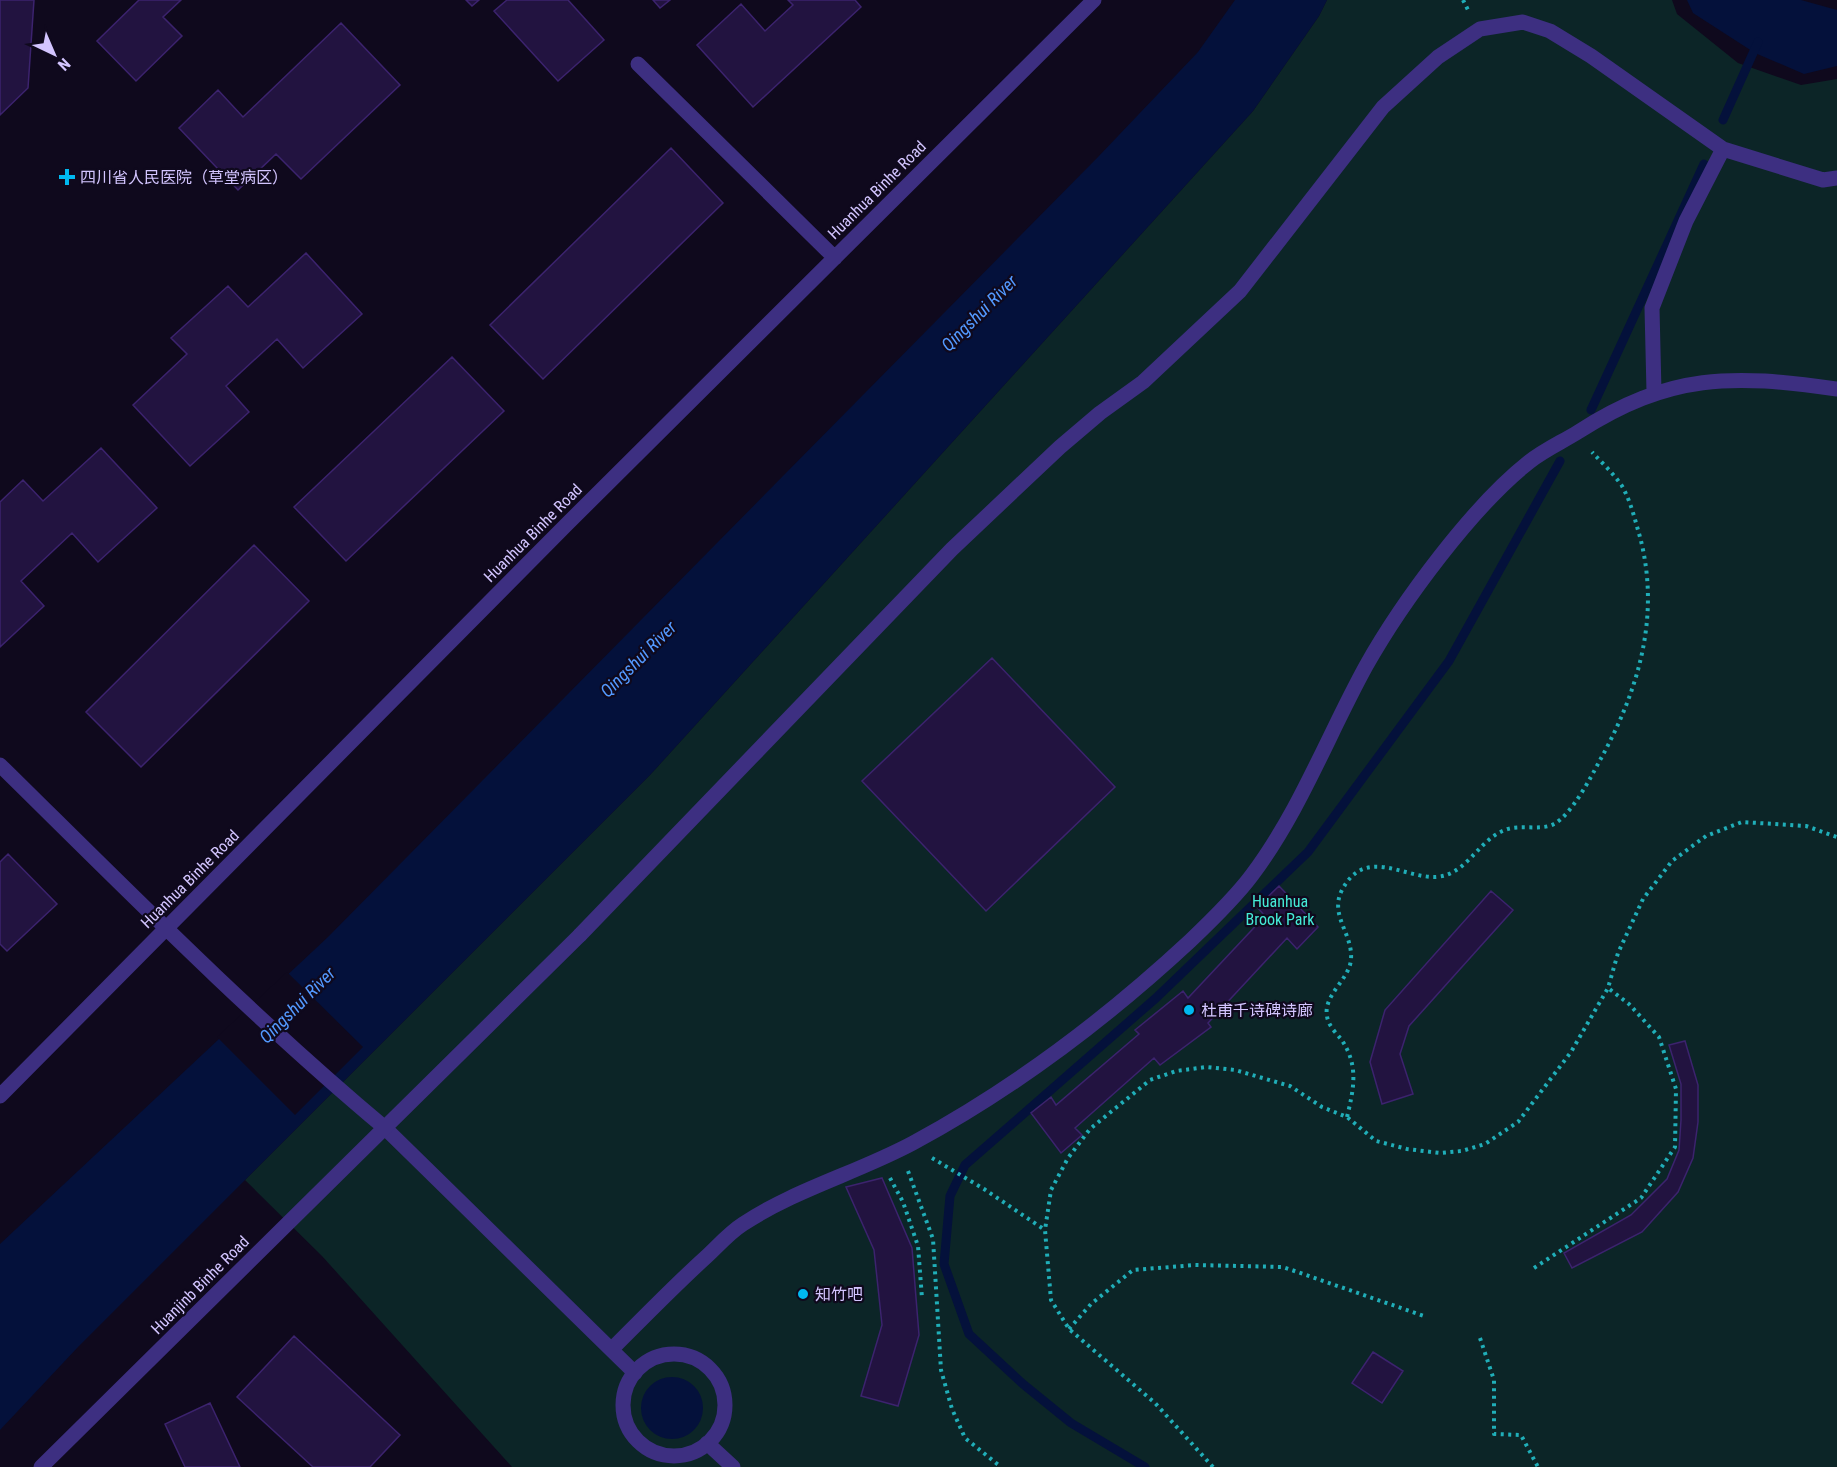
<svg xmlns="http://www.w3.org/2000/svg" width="1837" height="1467" viewBox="0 0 1837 1467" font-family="'Roboto Condensed','Noto Sans SC',sans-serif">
	<rect width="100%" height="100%" fill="#0f091d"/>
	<path fill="#0c2527" d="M1327 0H1672L1677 14 1738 63 1801 85 1837 79V1467H512L322 1256 245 1180 650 775 1253 111 1319 16Z"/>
	<path fill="#04113b" d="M1235 0H1327L1319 16 1253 111 650 775 78 1347 0 1430V1244L328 937 1098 157 1198 52Z
		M1687 0H1801L1837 10V66L1804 74 1755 53 1693 13Z
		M641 1408a31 31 0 1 1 62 0a31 31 0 1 1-62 0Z"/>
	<path fill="#0f091d" d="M287 972 363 1047 295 1115 217 1037Z"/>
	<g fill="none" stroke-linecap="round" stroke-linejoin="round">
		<path stroke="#04113b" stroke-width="9" d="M1723 120 1758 42
			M1591 410 1704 164
			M1145 1467 1071 1423 1023 1384 969 1334 944 1264 950 1196 965 1165 1156 998 1308 852 1449 661 1560 461"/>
	</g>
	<path fill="#221340" stroke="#3c236e" stroke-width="1.5" d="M0 0H34L28 88 0 115Z
		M139 0H181L163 17 182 36 136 81 97 41Z
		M466 0H479L472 6Z
		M507 0H568L604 40 558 81 494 11Z
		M653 0H670L660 8Z
		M788 0H855L861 7 753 107 697 45 741 4 765 31 793 5Z
		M341 23 400 85 301 179 276 154 238 190 179 128 218 90 243 117Z
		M671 148 723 203 543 379 490 325Z
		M306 253 362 314 303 368 277 339 226 386 249 412 190 466 133 405 187 354 171 338 228 286 248 307Z
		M452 357 504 411 346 561 294 507Z
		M101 448 157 508 98 562 72 533 21 581 44 606 0 647V502L23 480 43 501Z
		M254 545 309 601 141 767 86 712Z
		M992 658 1115 787 986 911 862 781Z
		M8 854 57 904 7 951 0 944V862Z
		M1279 886 1318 927 1297 949 1287 938 1208 1023 1211 1027 1160 1065 1154 1058 1075 1128 1082 1135 1061 1153 1031 1113 1051 1097 1056 1105 1139 1034 1135 1030 1183 991 1188 998 1265 916 1257 907Z
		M1491 891 1513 910 1409 1026 1400 1054 1413 1094 1382 1104 1370 1062 1385 1010Z
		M1685 1041 1698 1085V1122L1693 1158 1678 1192 1642 1232 1572 1268 1564 1253 1631 1215 1667 1179 1679 1150 1681 1120V1084L1669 1045Z
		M882 1178 912 1248 919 1335 898 1406 861 1396 882 1325 874 1250 846 1187Z
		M294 1336 400 1435 370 1467H313L237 1397Z
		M1373 1352 1403 1371 1382 1403 1352 1383Z
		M210 1403 240 1467H185L165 1424Z"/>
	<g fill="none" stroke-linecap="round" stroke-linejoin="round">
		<path stroke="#20aeb8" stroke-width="4" stroke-dasharray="3 4.5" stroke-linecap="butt" d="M1463 0 1468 10
			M1347 1117C1354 1088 1359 1065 1341 1039 1336 1033 1328 1025 1327 1016 1323 995 1350 979 1351 959 1353 934 1329 915 1342 890 1365 846 1403 878 1436 877 1467 875 1478 840 1505 830 1519 824 1541 831 1554 824 1571 815 1590 779 1599 762 1638 692 1661 617 1640 537 1635 520 1631 502 1622 486 1614 474 1602 463 1592 452
			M932 1158 984 1189 1045 1230
			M908 1171 933 1239 941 1370 952 1409 965 1438 1001 1467
			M890 1178 903 1202 918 1246 922 1298
			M1534 1268 1641 1198 1675 1147 1676 1089 1659 1037 1629 1004 1608 988
			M1069 1329 1091 1304 1133 1270 1195 1265 1283 1267 1424 1316
			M1480 1338 1494 1380V1434L1521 1435 1538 1467
			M1213 1467 1155 1403 1069 1329 1051 1300 1045 1230 1051 1190 1068 1158 1090 1129 1150 1080 1176 1071 1206 1067 1235 1070 1290 1086 1322 1107 1347 1117 1376 1141 1407 1149 1440 1153 1462 1151 1485 1144 1518 1122 1571 1052 1608 988 1618 953 1643 899 1672 861 1706 836 1742 822 1806 826 1837 837"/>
		<path stroke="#3d2f81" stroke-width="15" d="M1654 392 1652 308 1686 221 1723 149
			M580 935 952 549 1060 447 1100 413 1143 382 1240 291 1383 107 1438 57 1480 29 1523 22 1550 31 1591 56 1723 149 1823 180 1837 178
			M385 1128 635 1373
			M612 1349C643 1318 674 1286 706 1257 718 1246 729 1233 743 1224 796 1189 857 1173 913 1143 1013 1089 1107 1018 1190 941 1211 921 1235 898 1252 875 1300 811 1328 735 1366 666 1402 602 1472 507 1529 462 1544 450 1562 442 1578 432 1670 373 1732 374 1837 389
			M623 1405a51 51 0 1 1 102 0a51 51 0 1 1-102 0Z
			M707 1443 733 1467"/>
		<path stroke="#3d2f81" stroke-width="15" d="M638 64 835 258
			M0 765C126 889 250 1015 385 1128
			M0 1096 567 524 1094 0
			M41 1467 580 935"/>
	</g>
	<g fill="#00b9f0" stroke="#0f091d" stroke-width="2">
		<path d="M64 168h6v6h6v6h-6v6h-6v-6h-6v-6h6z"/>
		<circle cx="1189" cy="1010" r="6"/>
		<circle cx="803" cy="1294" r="6"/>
	</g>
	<g text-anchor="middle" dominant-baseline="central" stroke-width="4.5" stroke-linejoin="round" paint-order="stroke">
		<g font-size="16" fill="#d3c5ff" stroke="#0f091d" text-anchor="start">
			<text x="80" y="177">四川省人民医院（草堂病区）</text>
			<text x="1201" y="1010">杜甫千诗碑诗廊</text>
			<text x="815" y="1294">知竹吧</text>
		</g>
		<g font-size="16" fill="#d3c5ff" stroke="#0f091d">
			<text transform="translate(877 190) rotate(-45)">Huanhua Binhe Road</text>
			<text transform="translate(533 533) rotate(-45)">Huanhua Binhe Road</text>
			<text transform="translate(190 879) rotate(-45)">Huanhua Binhe Road</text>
			<text transform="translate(200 1285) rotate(-45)">Huanjinb Binhe Road</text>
		</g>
		<g font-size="16" fill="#45ebd7" stroke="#0f091d">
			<text x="1280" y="901">Huanhua<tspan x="1280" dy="18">Brook Park</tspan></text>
		</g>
		<g font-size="18" font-style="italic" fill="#5399ff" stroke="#0f091d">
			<text transform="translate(979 313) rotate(-45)">Qingshui River</text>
			<text transform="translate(638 659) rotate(-45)">Qingshui River</text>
			<text transform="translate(297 1005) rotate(-45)">Qingshui River</text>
		</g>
	</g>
	<g transform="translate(54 54) rotate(136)" stroke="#0f091d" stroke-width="4.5" paint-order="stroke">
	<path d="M0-4.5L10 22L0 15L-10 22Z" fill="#d3c5ff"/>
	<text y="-9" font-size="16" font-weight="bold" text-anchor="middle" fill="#d3c5ff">N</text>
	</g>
</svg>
